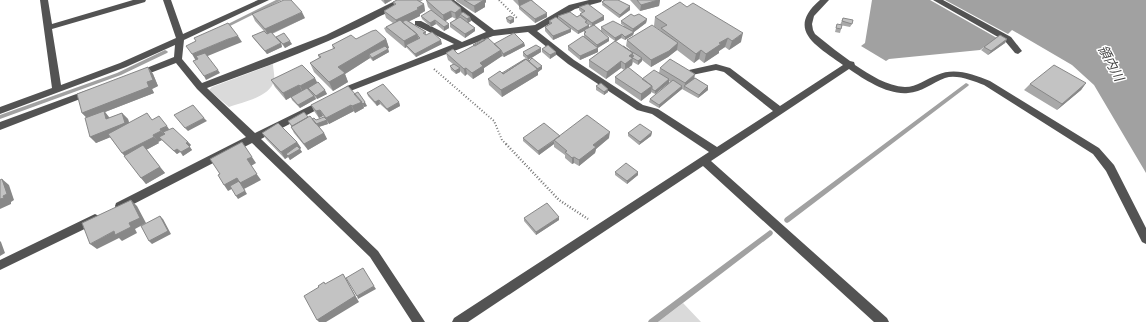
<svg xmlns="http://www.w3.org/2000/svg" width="1146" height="322" viewBox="0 0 1146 322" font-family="Poppins,'Noto Sans JP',sans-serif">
	<rect width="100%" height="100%" fill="#fff"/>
	<path fill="#dadada" d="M273 64C273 69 275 75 274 80 271 97 243 102 229 107L209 90 212 87Z
		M683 303 701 322H658Z"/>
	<path fill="#a1a1a1" d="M872 0H930L997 38 980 50 889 59 886 61 861 46 865 43Z
		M945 0H1146V173L1094 85 1072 65 1012 30 1008 34Z"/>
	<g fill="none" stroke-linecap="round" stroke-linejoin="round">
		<path fill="#a1a1a1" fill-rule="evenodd" d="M276 0H282L222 30 220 28Z
			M165 50 167 51 168 52 167 53 121 75 0 119V115L117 73Z
			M966 83 968 84 969 85 968 86 789 222 787 223 785 222 784 220 785 218Z
			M770 230 772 231 773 233 772 235 658 322H648L649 320Z"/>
		<path stroke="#757575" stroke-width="2" stroke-dasharray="1 2" stroke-linecap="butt" d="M499 0 517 18
			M434 69 494 121 502 140 507 145"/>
		<path stroke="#757575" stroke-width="2.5" stroke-dasharray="1 2" stroke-linecap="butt" d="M506 144 559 200 588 219"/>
		<path fill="#535353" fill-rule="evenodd" d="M40 0H48L52 24 133 0H146L145 2 52 29 61 85 120 63 176 38 163 0H171L183 34 258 0H269L184 40 182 59 202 83 326 35 397 0H407C399 9 383 14 373 20 319 47 263 68 207 88L255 133 322 100H328L330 102 328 104 261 139 378 251 425 322H412L370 257 252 143 124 209 120 210 116 209 115 206 116 203 246 137 197 89 176 63 140 77H134L133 75 134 73 174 57 175 45 126 67 0 114V107L52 88Z
			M445 0H454L494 30 535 25 569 5 589 0H602L601 2 575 9 537 31 574 60 643 105 658 109 717 147 773 111 724 72 716 70 692 75 688 72 689 70 716 64 730 68 780 106 843 65C817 46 785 30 820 0H829L814 16 812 24 813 30 815 34 835 50 850 61 854 62 855 65C870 75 887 86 905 87 917 87 926 79 937 75 954 67 973 74 990 81L1099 148 1114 165 1146 228V244L1142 242 1106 171 1093 154 984 85C973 81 957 74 945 78 932 83 922 92 908 93 888 95 865 80 849 69L711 161 887 318 889 322H874L703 166 468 322H452L454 318 709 152 652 114 637 110 568 64 528 32 493 36 353 90 342 97H336L334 95 347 86 454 44 415 25V21H421L462 42 486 32Z
			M933 0H943L1011 37 1022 51 1018 54 1015 53 1005 41Z
			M90 89 93 90 95 92 93 94 0 130V122Z
			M95 214 99 216 100 219 99 222 0 270V260Z"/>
	</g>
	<path fill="#a8a8a8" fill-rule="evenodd" d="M381 0H392L385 4Z
		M397 0H423L420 2 424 4 425 11 420 14V16L409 21 426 32V35L442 44 416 57 407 48V47L405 48 386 32 384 28 393 23 386 18 384 11 394 5 393 2Z
		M426 0 462 13 470 17 471 21 468 23 475 28V31L465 38 450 27V23L456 19 452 17 445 21 449 28 444 31 436 24 431 27 422 19 421 16 435 14 428 7Z
		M456 0H486V2L485 3V7L475 13 456 1Z
		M513 0H532L547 17 535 23 519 9V6Z
		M603 0H618L630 6V10L619 18 602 5Z
		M630 0H660L659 6 640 11Z
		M579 7 604 16V20L594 25 609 38V41L598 48V52L580 60 568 50V46L584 37V31L578 34 571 29V32L553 40 545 31V27L550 25 549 21 558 19V16L577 17 580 15V14L582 13 579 10ZM587 23 591 26 589 27V25Z
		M252 14 305 18 272 34 278 40 276 37 292 44 285 48 281 43 282 47 267 54 254 39 252 36 264 31 255 21Z
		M634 16 647 19 646 23 634 32 633 35 625 40 621 38 615 42 634 53 626 46 627 40 661 31 654 26 655 17 741 42 729 50 725 47 719 51V53L704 63 699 59 694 63 677 50 668 57 651 67 642 60V61L638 65 633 62 632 65 628 68 643 79 659 73 660 68 695 78 708 86V90L698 98 682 89 659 108 649 102 650 99 670 82 669 81 655 94 651 92V93L641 101 615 83V77L624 70 621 68 606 79 589 67V60L615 41 601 31V27L624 26 621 24V21Z
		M506 18 514 22 510 24 507 22Z
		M843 18 852 24 850 27 840 25Z
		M837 24 841 29 840 33 835 32Z
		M356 39H386L389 48H388L389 52 373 61 370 58 345 74 348 82 333 91 314 72 310 63 319 58 318 55 333 49 332 45Z
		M1007 39 1005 43 988 55 981 50 984 47Z
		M485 40 494 44 524 43 525 46 504 57 502 56 484 68V72L473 79 467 74 465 76 460 71V72L456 74 451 70 450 66 453 64 448 60 446 53 458 54 474 46 473 45Z
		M542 49 556 52V55L550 59 542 52Z
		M523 52H541L528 60 523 56Z
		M529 61 542 66V69L538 72V75L502 97 489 85 488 79Z
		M148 67 153 74 158 86 152 89 154 93 105 112 109 118 122 113 128 119 129 123 152 120 170 130 188 142 191 145 189 146 192 150 183 156 180 152 177 154 162 140 158 142 159 143 146 150 165 173 146 184 110 137 96 143 87 118 82 113Z
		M271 80 317 82 327 94 317 99 315 97 316 99 300 108 292 100 291 97 286 100 275 87Z
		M1086 83 1081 90 1057 110 1024 90 1030 84Z
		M596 86 608 92 604 95 596 90Z
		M367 93 399 102 400 106 389 112 380 104 377 106 368 96Z
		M354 94 367 106 364 107 363 106 364 108 355 113 354 111 329 124 327 121 328 124 319 127 324 133 327 139 308 150 294 133 291 127V126L288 121 308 117 316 120 324 117 323 116 319 118 314 111 311 105Z
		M652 132 651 136 639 145 628 136V133Z
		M262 133 297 142 301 148 300 149 302 152 290 160 288 157 285 159 266 139Z
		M560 136 609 138 596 149 595 153 579 166 574 163 572 164 565 158V155L554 147V144L539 155 523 141V138Z
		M615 172H638V175L627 184 615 175Z
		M524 218 559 220 536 235 524 221Z"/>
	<path fill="#888" d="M384 0H392L385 4Z
		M482 0H486V2L485 3V7L475 13 474 6Z
		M518 0H532L519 6Z
		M658 0H660L659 6 640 11 641 5Z
		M424 4 425 11 420 14V16L398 27 396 20Z
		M630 6V10L619 18 620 15Z
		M461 8 462 15 460 14V16L456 19 455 13Z
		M451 11 452 17 444 22 443 15Z
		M302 12 305 18 268 35 265 29Z
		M547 13V17L535 23V19Z
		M604 16V20L592 26V23Z
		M470 17 471 21 468 23 467 19Z
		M514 18V22L510 24V21Z
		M647 19 646 23 634 32 633 35 625 40V37L632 33 633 29Z
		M435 20 436 24 431 27 430 23Z
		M449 24V28L444 31V27Z
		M589 25V28L584 30V31L578 34V31Z
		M475 28V31L465 38V34Z
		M571 29V32L553 40V36Z
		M743 33 741 42 729 50 732 41Z
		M417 34 419 40 406 45 407 47 405 48 404 41Z
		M622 34 621 38 615 42V38Z
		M238 36 242 42 232 46 198 60 196 56 198 60 196 61 192 54 228 39Z
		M609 38V41L597 48V45Z
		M728 38 725 47 719 51V53L704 63 706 54 719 43Z
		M386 39 389 48 372 57 388 49 389 52 373 61 372 58 369 54 370 58 345 74 348 82 333 91 329 82 338 67Z
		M1007 39 1005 43 988 55 991 51Z
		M441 40 442 44 416 57 415 54Z
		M290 41 292 44 285 48 283 44Z
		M281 43 282 47 267 54 265 51Z
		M524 43 525 46 504 57 503 54Z
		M678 43 677 50 668 57 651 67V60Z
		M541 48V52L528 60 527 56Z
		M598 48V52L580 60V56Z
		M501 50 502 56 484 68V72L473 79 472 73 480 63Z
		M701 50 699 59 694 63 696 54Z
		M556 52V55L550 59V55Z
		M633 53 632 65 625 70V64L629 56Z
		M642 58V61L638 65V61Z
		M621 61V68L606 79 607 72Z
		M542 66V69L538 72V75L502 97 501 90Z
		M148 67 153 74 158 86 152 89 154 93 105 112 109 117 112 126 88 119 82 113 147 82Z
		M460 68V72L456 74 455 71Z
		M466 68 467 74 465 76 464 69Z
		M218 70 220 73 206 80 204 76Z
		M695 74 694 81 684 86V90L685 83Z
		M315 78 318 84 308 88V89L303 92 300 86Z
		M669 79V83L655 94V91Z
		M1086 83 1081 90 1057 110 1062 104Z
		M299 85 302 91 286 100 283 93Z
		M652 86 651 93 641 101V94Z
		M682 86V89L659 108V105Z
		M708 86V90L698 98 699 95Z
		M608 89V92L604 95V92Z
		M325 90 327 94 317 99 316 96Z
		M314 96 316 99 300 108 298 105Z
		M379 100 380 104 377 106 375 102Z
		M362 102 364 108 355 113 352 106Z
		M365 102 367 106 364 107 363 104Z
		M399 102 400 106 389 112 387 109Z
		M351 105 354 111 329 124 326 118Z
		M320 110 323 116 319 118 316 111Z
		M122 113 128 119 131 129 96 143 90 137Z
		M204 118 207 121 188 131 185 128Z
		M327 120 328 124 318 127 316 124Z
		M167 126 171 132 165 136 160 129Z
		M161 131 166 137H159L162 140 158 142 153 135Z
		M610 132 609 138 596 149 595 153 579 166V160L593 145Z
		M652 132 651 136 639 145 640 142Z
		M324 133 327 139 308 150 304 144Z
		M154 137 159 143 146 150 165 173 146 184 141 178 128 159 122 153Z
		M554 141V144L539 155 538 151Z
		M188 142 191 145 189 147 186 143Z
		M297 142 301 148 300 149 302 152 290 160 288 156 286 154 288 157 285 159 281 152Z
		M190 147 192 150 183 156 181 152Z
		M177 149 180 152 177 154 174 151Z
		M252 157 256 163 251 166 261 180 244 189 243 187 247 194 238 199 236 196 241 184 228 191 224 185 247 159Z
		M574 157V163L572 164V158Z
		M638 172V175L627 184V181Z
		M2 179 9 185 14 200 11 202V204L0 209V199L3 196Z
		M131 200 137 206 146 223 135 229 137 233 122 241 119 238 97 249 90 244 129 223Z
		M160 216 163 219 171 234 152 244 149 241Z
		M559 217V220L536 235V232Z
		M0 241 1 242 5 253 0 256Z
		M343 274 359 302 326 322H319L317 320Z
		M374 286 376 289 358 299 357 296Z"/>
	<path fill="#c3c3c3" stroke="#888" d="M284 0H291L302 12 265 29 252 14Z
		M397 0H417L424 4 417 8 419 9 396 20 384 11 396 4 393 2Z
		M426 0H451L461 8 455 13 451 11 443 15Z
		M464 0H484L474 6Z
		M531 0 547 13 535 19 519 6Z
		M605 0H618L630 6 620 15 602 2Z
		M637 0H658L641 5Z
		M680 2 687 7 693 3 743 33 732 41 728 38 719 43 721 44 706 54 701 50 696 54 661 28 667 25 655 17Z
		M588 4 604 16 592 23 580 14 585 11 579 7Z
		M431 10 449 24 444 27 435 20 430 23 421 16Z
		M463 12 470 17 467 19 460 14Z
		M570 12 577 17 580 15 587 21 585 22 589 25 578 31 558 16Z
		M631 14 634 16 639 14 647 19 633 29 621 21Z
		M510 16 514 18 510 21 506 18Z
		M460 17 475 28 465 34 450 23Z
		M556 17 571 29 553 36 545 27 552 23 549 21Z
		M843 18 853 20 852 24 842 21Z
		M400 20 417 34 404 41 386 27Z
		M406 20 426 32 423 33 426 35 432 32 441 40 415 54 406 45 420 38 418 36 417 34 402 22Z
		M613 21 634 32 625 37 622 34 615 38 601 27Z
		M228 23 238 36 228 39 192 54 186 46 196 41 194 38Z
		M837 24 842 25 841 29 836 28Z
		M594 25 609 38 597 45 584 34 586 32 584 30Z
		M652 25 678 43 669 51 651 60 627 40Z
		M376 30 386 39 338 67 345 73 329 82 310 63 321 57 318 55 335 48 332 45 351 35 356 39 372 31Z
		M264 31 267 34 271 32 281 43 265 51 252 36Z
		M284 33 290 41 283 44 276 37Z
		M514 33 524 43 503 54 501 50 494 44Z
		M1000 35 1007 39 991 51 984 47Z
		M583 36 598 48 580 56 568 46Z
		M488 38 501 50 480 63 483 66 472 73 466 68 464 69 446 53 453 49 458 54Z
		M483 39 485 40 475 46 473 45Z
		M615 41 633 53 629 56 633 58 625 64 621 61 607 72 589 60Z
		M536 45 541 48 527 56 523 52Z
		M548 45 556 52 550 55 542 49Z
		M385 46 388 49 372 58 369 54Z
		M623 46 642 58 638 61 631 57 634 56 632 55 633 53Z
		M205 53 218 70 204 76 193 61 198 59 196 56Z
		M532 58 542 66 537 69 526 59 503 74 502 73 525 59 529 61Z
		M526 59 538 69 501 90 488 79 500 71 503 74Z
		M670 59 695 74 685 83 660 68Z
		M454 64 460 68 455 71 450 66Z
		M302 65 315 78 300 86 299 85 283 93 271 80Z
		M1054 65 1086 83 1062 104 1030 84Z
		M148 67 153 80 147 82 149 87 82 113 77 94Z
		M628 67 652 86 641 94 615 77Z
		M654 70 669 79 655 91 652 89V86L642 79Z
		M695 78 708 86 699 95 684 86Z
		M673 80 682 86 659 105 650 99Z
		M318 82 325 90 316 96 308 88Z
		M601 83 608 89 604 92 596 86Z
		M383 84 399 102 387 109 379 100 375 102 367 93Z
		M348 86 362 102 352 106 351 105 326 118 320 110 316 111 311 105Z
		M307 88 314 96 298 105 291 97Z
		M358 92 365 102 363 104 354 94Z
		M193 105 204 118 185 128 174 115Z
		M104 111 106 119 122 113 125 123 90 137 85 118Z
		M304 112 308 117 292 126 288 121Z
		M147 113 152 120 159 116 167 126 160 129 161 131 153 135 154 137 122 153 108 134Z
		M587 115 610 132 593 145 596 147 579 160 574 157 572 158 565 152 567 151 554 140Z
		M310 116 324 133 304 144 291 127Z
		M324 117 327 120 316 124 312 119 314 118 316 120Z
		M278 123 297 142 281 152 262 133Z
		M544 123 560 136 554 140 538 151 523 138Z
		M640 124 652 132 640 142 628 133Z
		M173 128 188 142 186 143 190 147 181 152 177 149 174 151 159 137 165 134 163 132Z
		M242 142 252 157 247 159 257 174 240 183 237 178 224 185 218 175 220 174 210 159Z
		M143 145 160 167 141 178 124 156Z
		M297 146 300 149 288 156 286 154Z
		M626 163 638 172 627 181 615 172Z
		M2 179 7 194 3 196 4 198 0 199V180Z
		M239 181 245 191 236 196 230 186Z
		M131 200 140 218 129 223 131 227 115 235 114 231 90 244 82 223Z
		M547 203 559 217 536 232 524 218Z
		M160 216 168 231 149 241 141 226Z
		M363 268 374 286 357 296 346 278Z
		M343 274 355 296 317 320 304 296 319 287 318 286 324 282 325 284Z"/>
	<g text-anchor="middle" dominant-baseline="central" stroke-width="3" stroke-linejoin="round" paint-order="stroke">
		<g font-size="13" font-style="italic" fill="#424242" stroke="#fff">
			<text transform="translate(1111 63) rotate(62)">領内川</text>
		</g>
	</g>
</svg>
